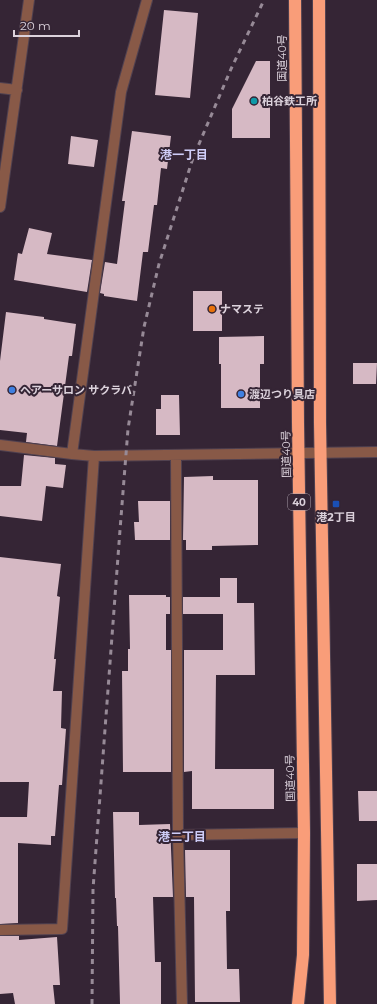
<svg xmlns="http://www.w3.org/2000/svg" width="377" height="1004" viewBox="0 0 377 1004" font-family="Montserrat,'Noto Sans JP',sans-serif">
	<rect width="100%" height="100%" fill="#352535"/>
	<path fill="#d6b9c4" d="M164 10 198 13 190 98 155 95Z
		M256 61H270V138H232V109Z
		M132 131 171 136 167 169 161 168 157 205H154L148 252H143L137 301 104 296V294L100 293 105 262 117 264 125 201H122Z
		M71 136 98 140 94 167 68 164Z
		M29 228 52 233 47 254 92 260 87 292 14 280 18 253 22 254Z
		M193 291H222V331H193Z
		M6 312 44 317V319L76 324 72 356H69L57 446 26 442 27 433 0 430V361Z
		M264 336V364H260V408H221V364H219V337Z
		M353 363H377L376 384H353Z
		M161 395H179L180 435H156V409H161Z
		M24 455 55 458V464L66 465 63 488 46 486 42 521 0 516V486H21Z
		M213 476V480H258V545L212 546V550H186V540H183L184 477Z
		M138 501H170V540H135L134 522H139Z
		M0 557 61 564 57 596 60 597 54 659H56L53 691H62L61 728 66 729 62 785H59L55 836H51V845L18 843V923L0 924V817H27L29 782H0Z
		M220 578H237V603H254L255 675H216L215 769H274V809H192V771L184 772V650H223V614H183V597H220Z
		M129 595H166V597H170V614H166V650H171V772H123L122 671H128V649H130Z
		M358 791H377V821H359Z
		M113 812H139V825L170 824 173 897H153L155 962H161V1004H120L118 926H117L116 898H115Z
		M185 850H230V911H226L227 969H239L240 1002H195L194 897H186Z
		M357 864H377V900L357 901Z
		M0 936H19V940L57 937 60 985H53L55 1004H15L13 993 0 994Z"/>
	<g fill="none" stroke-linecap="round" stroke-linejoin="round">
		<g stroke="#504150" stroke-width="12">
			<path id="minor" d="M0 88 17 90
				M0 207 29 0
				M0 445 72 454 94 456 377 452
				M72 454 121 92 147 0
				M176 456 178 835 182 1004
				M178 835 304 833
				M0 930 62 929 94 456"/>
		</g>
		<g stroke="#504150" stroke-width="14">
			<path id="highway" d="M295 0 298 423 304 833 303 955 298 1004
				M319 0 320 423 330 1004"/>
		</g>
		<use href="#minor" stroke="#885947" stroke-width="10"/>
		<use href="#highway" stroke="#f99d79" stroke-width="12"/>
		<path stroke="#978a97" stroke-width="3" stroke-dasharray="5 5" stroke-linecap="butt" d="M92 1004 93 889 120 530 128 429 144 327 159 264 193 158 231 69 264 0"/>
	</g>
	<circle fill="#0f9aa8" stroke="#352535" stroke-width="1.5" cx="254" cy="101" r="4"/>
	<circle fill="#e8710a" stroke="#352535" stroke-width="1.5" cx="212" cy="309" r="4"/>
	<g fill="#3f7fe0" stroke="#352535" stroke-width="1.5">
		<circle cx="12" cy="390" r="4"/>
		<circle cx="241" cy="394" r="4"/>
	</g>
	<rect fill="#1a4fb4" stroke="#352535" stroke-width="1.5" x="332" y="500" width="8" height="8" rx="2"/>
	<g text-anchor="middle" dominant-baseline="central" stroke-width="4" stroke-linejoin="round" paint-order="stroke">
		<rect fill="#352535" stroke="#aa9eaa" stroke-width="1" x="288" y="494" width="22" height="16" rx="3"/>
		<g font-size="10" font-weight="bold" fill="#dcd2dc">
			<text x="299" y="502">40</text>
		</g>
		<g font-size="11" fill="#dcd2dc" stroke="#352535">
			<text transform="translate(282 58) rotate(-90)">国道40号</text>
			<text transform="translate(286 454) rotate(-91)">国道40号</text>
			<text transform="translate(290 778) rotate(-91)">国道40号</text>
		</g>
		<g font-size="11" font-weight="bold" fill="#dcd2dc" stroke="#352535" text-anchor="start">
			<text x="262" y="101">柏谷鉄工所</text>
			<text x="220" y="309">ナマステ</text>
			<text x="20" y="390">ヘアーサロン サクラバ</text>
			<text x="249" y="394">渡辺つり具店</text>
			<text x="336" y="517" text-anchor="middle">港2丁目</text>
		</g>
		<g font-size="12" font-weight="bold" fill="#cfcdf8" stroke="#352535">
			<text x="184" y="154">港一丁目</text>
			<text x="182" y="836">港二丁目</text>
		</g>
	</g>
	<path d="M14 30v6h65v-6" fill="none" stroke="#dcd2dc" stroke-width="2"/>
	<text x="20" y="30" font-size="12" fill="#dcd2dc" stroke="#352535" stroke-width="3" paint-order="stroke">20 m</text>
</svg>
